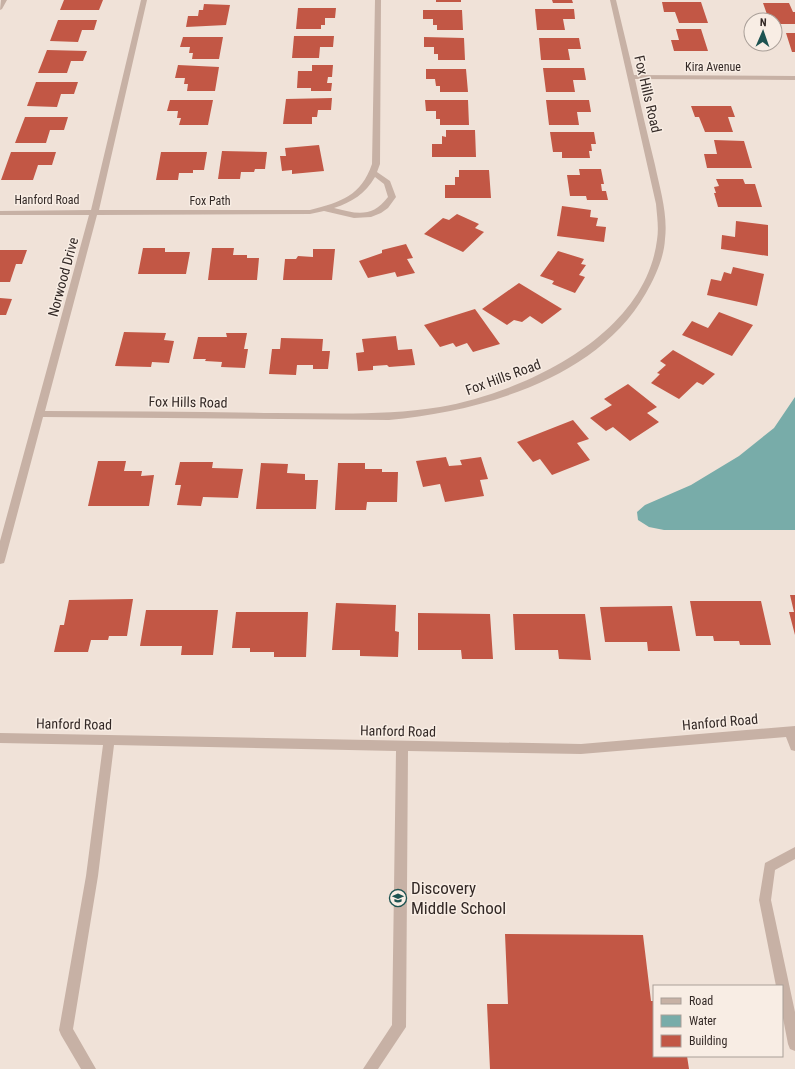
<svg xmlns="http://www.w3.org/2000/svg" width="795" height="1069" viewBox="0 0 795 1069" font-family="'Roboto Condensed',sans-serif">
	<rect width="100%" height="100%" fill="#f0e2d8"/>
	<path fill="#78aca9" d="M795 397V530H664L649 527 638 520 637 512 645 505 691 485 739 456 774 428Z"/>
	<path fill="#c25745" d="M64 0H103L99 10H60Z
		M436 0H461V2H436Z
		M552 0H572L573 3H553Z
		M662 2H701L708 23H679L675 12H664Z
		M763 3H789L793 12H795V24H775V20H769Z
		M204 4 230 5 226 25 186 27 188 16H198L199 10H203Z
		M298 8H336L335 18H325V25H321V29H296Z
		M535 9H574L575 19H563L565 30H537Z
		M423 10H462L463 30H437V25H433V19H423Z
		M58 20H97L94 30H82L78 42 50 41Z
		M676 29H701L708 51H674L671 40H679Z
		M786 33H795V52H792Z
		M294 36H334L333 47H320L319 58H292Z
		M183 37H223L219 59H192L193 53H189L190 47H180Z
		M424 37 464 38 465 60H438V54H434V47H424Z
		M539 38H579L581 49H568L570 60H541Z
		M47 50 87 51 83 61H71L67 73H38Z
		M178 65 219 67 215 91H187L188 84H184L185 78H175Z
		M312 65H333L332 77H328L327 83H332L331 91H311V88H297L298 71H312Z
		M543 68H584L586 80H573L575 92H546Z
		M426 69H466L468 92H440V86H436L435 79H426Z
		M36 82H78L74 94H61L57 107 27 106Z
		M332 98 331 110H318L317 117H312V124H283L286 99Z
		M170 100H213L208 125H179L181 118H177L178 111H167Z
		M425 100H468L469 125H440V119H436V111H426Z
		M546 100H589L591 112H577L579 125H549Z
		M691 106H731L735 117H728L733 132H705L699 117H695Z
		M25 117H68L64 130H50L46 143H15Z
		M446 130H475L476 157H432V144H442V136L446 137Z
		M550 132H594L596 144H591L592 151H589L590 158H562V152H553Z
		M714 140 744 141 752 168H707L704 154H717Z
		M319 145 324 171 292 174V170L282 171 280 156H286L285 148Z
		M222 151 267 152 265 169H255L254 172H241L240 179H218Z
		M11 152H56L52 165H38L33 180H1Z
		M161 152H207L204 170H193V173H179L178 180H156Z
		M579 169H601L604 184H601L602 191H606L608 200H587L586 196H570L567 175H580Z
		M459 170H489L491 198H445V185H455V177H459Z
		M716 179H743L745 184H755L762 207H718L714 193H716L714 187 719 186Z
		M562 206 591 210 590 217 598 218 596 226 606 227 604 242 557 236Z
		M457 214 479 224 475 228 484 232 463 252 424 234 443 218 449 220Z
		M736 221 768 225V256L721 249 722 235 735 237Z
		M406 244 413 258 407 259 415 273 397 277 395 272 368 278 359 261 382 253V250Z
		M143 248H165V252H190L186 274H138Z
		M212 248H234L233 255H247V258H259L257 280H208Z
		M313 249H335L332 280H283L285 259H296L298 256 313 257Z
		M0 250H27L22 264H16L10 282H0Z
		M558 251 584 259 581 264 586 265 579 275 585 277 575 293 552 284 554 281 540 276Z
		M733 267 764 274 757 306 707 295 711 279 721 281 724 272 731 274Z
		M519 283 562 309 542 324 530 316 522 322 514 320 507 325 482 309Z
		M0 298 12 299 6 315H0Z
		M475 309 500 344 473 352 467 343 456 347 453 343 440 347 424 325Z
		M719 312 753 325 732 356 682 335 692 321 708 328Z
		M124 332 166 333 164 340 174 341 169 363 152 362 151 367 115 366Z
		M226 333H247L244 349H248L245 368 221 367 222 362 205 361 206 359H193L198 337H227Z
		M396 336 398 350 412 349 415 365 389 367 387 365 373 366V370L358 371 356 353 364 352 362 339Z
		M281 338 323 339 322 351H330L328 369H313V365H297L296 375 269 374 272 349H280Z
		M673 350 715 374 703 385 697 382 679 399 651 383 660 374 657 373 666 365 660 361Z
		M628 384 657 407 647 413 659 422 630 441 613 427 606 431 590 418 612 405 604 399Z
		M573 420 589 439 577 443 590 460 552 475 540 459 533 462 517 442Z
		M446 457 449 466 462 465 460 460 481 457 488 479 480 480 484 496 445 502 440 484 423 487 416 461Z
		M98 461H126L124 471H142L141 476 154 475 149 506H88Z
		M180 462H213L212 468 243 469 238 498 203 497 201 506 177 505 181 485H175Z
		M261 463 288 464 287 473 305 474V480H318L316 509H256Z
		M338 463H365V469H382V472H398L397 502H367L366 510H335Z
		M790 595H795V635L789 612H794Z
		M133 599 127 636H109L108 640H91L88 652H54L60 625H64L69 600Z
		M690 601H761L771 645H740L739 641H714L713 636H696Z
		M336 603 396 605 395 631 399 632 398 657 360 656V650H332Z
		M672 606 680 651H648L647 642H605L600 607Z
		M146 610H218L213 655H181L182 646H140Z
		M236 612H308L306 657H274V652H250V648H232Z
		M418 613 490 614 493 659H462L461 650H418Z
		M513 614H585L591 660 559 659 558 650H515Z
		M505 934 643 935 651 1001H654V1056H687L689 1069H490L487 1004H508Z"/>
	<g fill="none" stroke-linecap="round" stroke-linejoin="round">
		<path fill="#c7b1a5" fill-rule="evenodd" d="M1 0H7L2 9 0 10Z
			M141 0H147L99 210H310C341 202 361 196 372 164L375 0H381L380 164 377 172 390 181 396 197 388 208 381 213 371 217 354 218 324 211 310 214 97 215 45 411C121 411 198 412 274 413 330 413 385 416 440 407 524 392 645 336 657 240 659 228 657 216 656 204L610 0H616L634 75 795 76V80L635 79C641 108 648 136 655 165 660 189 668 214 665 239 664 258 655 277 646 293 597 379 482 411 389 420L43 417 5 560 4 563 0 564V541L89 215H0V211L91 210ZM375 177 384 184 388 197C372 218 357 214 334 208 352 202 365 194 375 177Z
			M795 726V751L791 750 786 737 581 754 408 751 406 1027 378 1069H363L392 1025 396 751 114 745 98 876 73 1029 96 1069H81L61 1035 59 1030 86 876 103 745 0 743V733L581 744Z
			M795 847V859L775 870 771 900 795 1012V1051L790 1049 788 1044 782 1013V986H776L759 900 765 863Z"/>
	</g>
	<defs>
		<g id="school-ring" transform="scale(0.9)"><circle r="9.5" fill="#f8ede4" stroke="#1d5351" stroke-width="1.5"/><path d="M0-5L7-2L0 1L-7-2ZM-4 1L0 2.5L4 1V4Q0 6-4 4Z" fill="#1d5351"/></g>
	</defs>
	<g fill-rule="evenodd">
		<use href="#school-ring" x="398" y="898"/>
	</g>
	<g text-anchor="middle" dominant-baseline="central" stroke-width="3" stroke-linejoin="round" paint-order="stroke">
		<g font-size="12" fill="#332926" stroke="#f8ede4">
			<text x="713" y="67">Kira Avenue</text>
			<text x="47" y="200">Hanford Road</text>
			<text x="210" y="201">Fox Path</text>
		</g>
		<g font-size="14" fill="#332926" stroke="#f8ede4">
			<text transform="translate(648 94) rotate(77)">Fox Hills Road</text>
			<text transform="translate(63 277) rotate(-75)">Norwood Drive</text>
			<text transform="translate(503 377) rotate(-20)">Fox Hills Road</text>
			<text transform="translate(188 402) rotate(1)">Fox Hills Road</text>
			<text transform="translate(720 722) rotate(-5)">Hanford Road</text>
			<text transform="translate(74 724) rotate(1)">Hanford Road</text>
			<text transform="translate(398 731) rotate(1)">Hanford Road</text>
		</g>
		<g font-size="17" fill="#332926" stroke="#f8ede4" text-anchor="start">
			<text x="411" y="888">Discovery<tspan x="411" dy="20">Middle School</tspan></text>
		</g>
	</g>
	<rect x="653" y="985" width="130" height="72" fill="#f8ede4" stroke="#a99f98"/>
	<rect x="661" y="998" width="20" height="6" fill="#c7b1a5" stroke="#a99f98"/>
	<text x="689" y="1005" font-size="12" fill="#332926">Road</text>
	<rect x="661" y="1015" width="20" height="12" fill="#78aca9" stroke="#a99f98"/>
	<text x="689" y="1025" font-size="12" fill="#332926">Water</text>
	<rect x="661" y="1035" width="20" height="12" fill="#c25745" stroke="#a99f98"/>
	<text x="689" y="1045" font-size="12" fill="#332926">Building</text>
	<g transform="translate(763 32) rotate(2)"><circle r="19" fill="#f8ede4" stroke="#a99f98"/>
	<path d="M0-3L7 15L0 10L-7 15Z" fill="#1d5351"/>
	<text y="-6" font-size="11" font-weight="bold" text-anchor="middle" fill="#332926">N</text>
	</g>
</svg>
